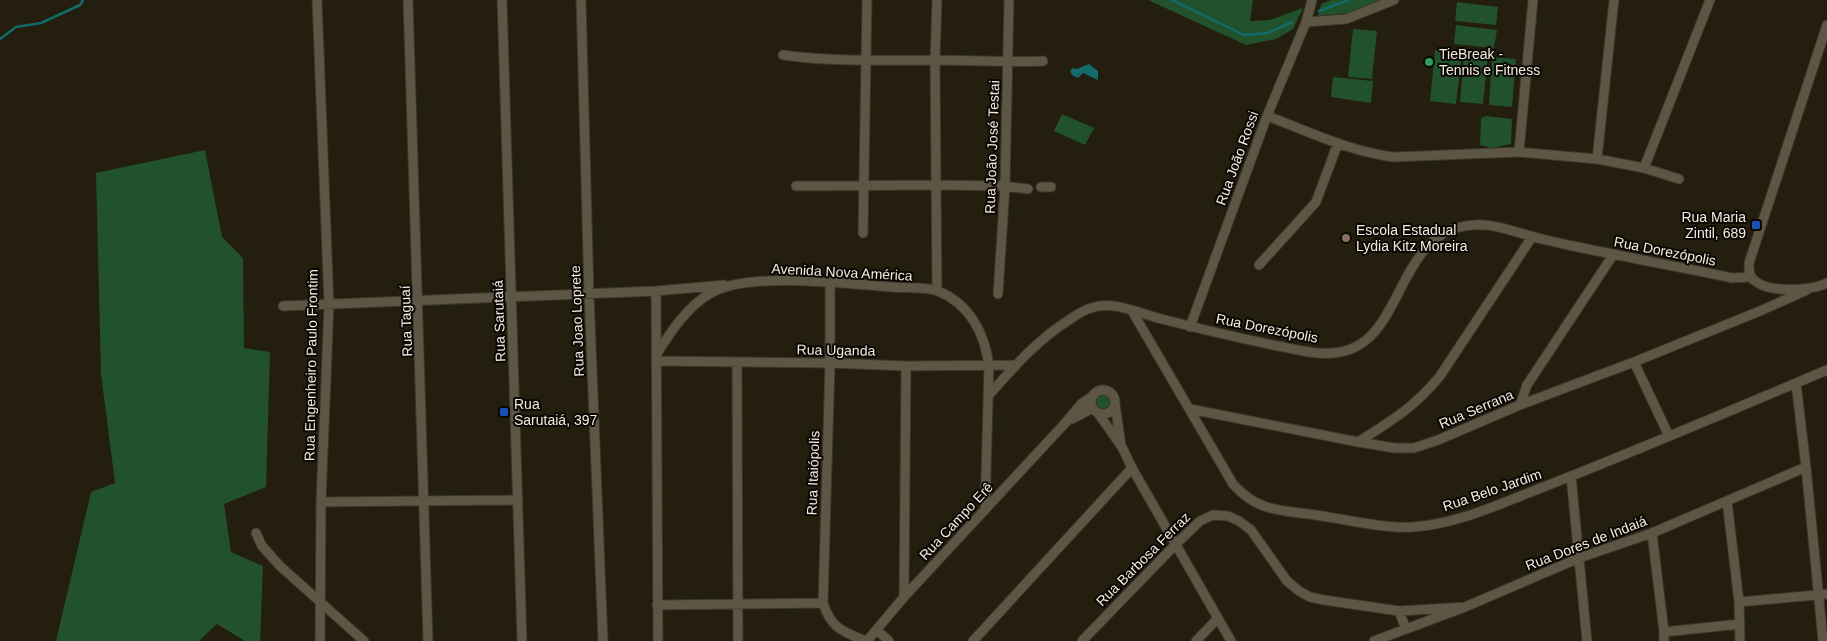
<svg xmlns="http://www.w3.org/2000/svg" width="1827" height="641" viewBox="0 0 1827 641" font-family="Arial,sans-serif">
	<rect width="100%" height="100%" fill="#241e0e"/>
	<path fill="#21512d" d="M1148 0H1253L1250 21 1270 20 1303 8 1293 29 1276 39 1246 45Z
		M1331 0H1383L1349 13 1318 16 1321 4Z
		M1457 2 1498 7 1496 25 1455 21Z
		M1456 25 1497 30 1494 48 1454 44Z
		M1353 29 1377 31 1372 79 1348 77Z
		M1435 50 1462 54 1456 104 1430 101Z
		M1464 54 1488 56 1483 104 1460 102Z
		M1492 57 1516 59 1512 107 1489 105Z
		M1333 77 1373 81 1371 103 1331 97Z
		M1062 114 1094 128 1085 145 1054 131Z
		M1486 116 1512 119 1511 144 1492 148 1480 145 1481 118Z
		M205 150 222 237 243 258 244 348 270 352 266 487 224 504 231 552 263 566 260 641H245L217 624 199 641H56L91 492 115 483 101 374 96 173Z
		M1093 402a11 11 0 1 1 22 0a11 11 0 1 1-22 0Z"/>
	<path fill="#126a6b" d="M1089 64 1098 71V80L1083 73 1078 78 1072 75 1070 71 1073 68 1077 69Z"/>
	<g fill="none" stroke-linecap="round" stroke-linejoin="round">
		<path stroke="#126a6b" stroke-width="2.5" d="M1172 0 1244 35 1268 33 1292 22
			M1319 11 1348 0
			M0 39 16 27 41 23 80 5 83 0"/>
		<g stroke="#3b362d" stroke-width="11">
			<path id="street" d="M317 0 329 305 321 502 320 641
				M408 0 428 641
				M502 0 522 641
				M581 0 589 294 603 641
				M1306 22 1346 19 1394 0
				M1827 25 1749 263C1749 270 1749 277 1755 281 1770 293 1810 291 1827 283
				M783 55C832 62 882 60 932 60 969 60 1006 63 1043 61
				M1267 116C1308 131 1350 152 1394 157L1519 152 1597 159 1644 168 1679 179
				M1519 152 1533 0
				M1597 159 1614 0
				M1644 168 1710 0
				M796 186 937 185 1005 186 1028 189
				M1041 187H1051
				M863 233 867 0
				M1259 265 1316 202 1338 143
				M830 282V363L823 603C831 628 843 632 866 641
				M656 291 658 641
				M937 291 935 60 937 0
				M998 294 1005 186 1009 0
				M283 306 656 291 724 285
				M1132 311 1233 484C1258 512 1280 510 1315 515 1345 519 1384 529 1413 527 1459 524 1504 502 1546 486 1641 449 1734 409 1827 370
				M1190 327 1267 116 1306 22 1312 0
				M656 355C670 333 687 306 711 293 750 271 847 284 892 287 905 288 927 287 938 291 970 304 985 334 989 366L985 510
				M656 361 830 363 906 366 1016 365
				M737 362 738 641
				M1634 362 1669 436
				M1796 383 1806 467 1823 641
				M1091 402a12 12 0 1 1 24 0a12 12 0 1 1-24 0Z
				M988 396C1013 368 1037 340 1069 320 1076 315 1083 310 1091 308 1113 300 1141 314 1162 319 1200 329 1239 338 1278 346 1296 349 1315 355 1333 353 1403 348 1393 244 1460 227 1485 220 1507 230 1531 236 1544 240 1559 243 1573 246 1625 257 1679 267 1732 278L1751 277
				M1115 404 1121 445
				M1520 405 1527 385 1613 255
				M1190 409 1358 442 1395 448H1414L1438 440 1520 405 1634 362 1760 311 1807 290
				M1098 413 1122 447 1132 468 1231 641
				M1072 419 1093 408
				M1358 442C1391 421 1415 407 1440 376L1532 237
				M1571 476 1587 641
				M1727 501 1739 602 1740 641
				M321 502 518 500
				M256 533 262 546 280 566 364 641
				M1652 533 1664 632V641
				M904 597 906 366
				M1739 602 1827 594
				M657 605 823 603
				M1399 611 1406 629
				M877 630 889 641
				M1664 632 1740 624
				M867 641 904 597 1067 421 1081 404 1094 395
				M973 641 1132 468
				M1082 641 1176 544 1200 521 1213 515 1228 516 1239 521 1251 530 1287 581 1299 591 1310 597 1324 600 1399 611 1465 607
				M1196 641 1218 618
				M1374 641 1465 607 1579 558 1652 533 1806 467"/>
		</g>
		<use href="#street" stroke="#5e5644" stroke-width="9"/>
	</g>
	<circle fill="#2e9e5b" stroke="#0b0803" stroke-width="2" cx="1429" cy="62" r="5"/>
	<g fill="#1a4fb4" stroke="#0b0803" stroke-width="2">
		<rect x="1751" y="220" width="10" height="10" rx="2.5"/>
		<rect x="499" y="407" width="10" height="10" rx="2.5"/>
	</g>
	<circle fill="#8d6e63" stroke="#0b0803" stroke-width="2" cx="1346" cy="238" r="5"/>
	<g text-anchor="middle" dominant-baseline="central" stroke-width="4" stroke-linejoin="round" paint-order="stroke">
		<g font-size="14" fill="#f1ece2" stroke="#0b0803" text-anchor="start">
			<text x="1439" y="54">TieBreak -<tspan x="1439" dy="16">Tennis e Fitness</tspan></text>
			<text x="1746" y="217" text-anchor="end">Rua Maria<tspan x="1746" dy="16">Zintil, 689</tspan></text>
			<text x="1356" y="230">Escola Estadual<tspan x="1356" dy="16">Lydia Kitz Moreira</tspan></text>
			<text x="514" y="404">Rua<tspan x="514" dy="16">Sarutaiá, 397</tspan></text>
		</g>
		<g font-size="14" fill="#f1ece2" stroke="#0b0803">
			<text transform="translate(992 147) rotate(-88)">Rua João José Testai</text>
			<text transform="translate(1237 158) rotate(-70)">Rua João Rossi</text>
			<text transform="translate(1665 251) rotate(11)">Rua Dorezópolis</text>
			<text transform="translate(842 272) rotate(3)">Avenida Nova América</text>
			<text transform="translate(406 321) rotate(-92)">Rua Taguaí</text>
			<text transform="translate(499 321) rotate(-92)">Rua Sarutaiá</text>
			<text transform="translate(577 321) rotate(-92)">Rua Joao Loprete</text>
			<text transform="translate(1267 328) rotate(11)">Rua Dorezópolis</text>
			<text transform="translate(836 350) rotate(1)">Rua Uganda</text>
			<text transform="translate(311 365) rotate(-89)">Rua Engenheiro Paulo Frontim</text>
			<text transform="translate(1476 409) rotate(-23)">Rua Serrana</text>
			<text transform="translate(813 473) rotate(-88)">Rua Itaiópolis</text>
			<text transform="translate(1492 490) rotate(-19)">Rua Belo Jardim</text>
			<text transform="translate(956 521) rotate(-47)">Rua Campo Erê</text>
			<text transform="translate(1586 543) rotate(-21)">Rua Dores de Indaiá</text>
			<text transform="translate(1143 559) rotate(-45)">Rua Barbosa Ferraz</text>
		</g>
	</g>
</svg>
